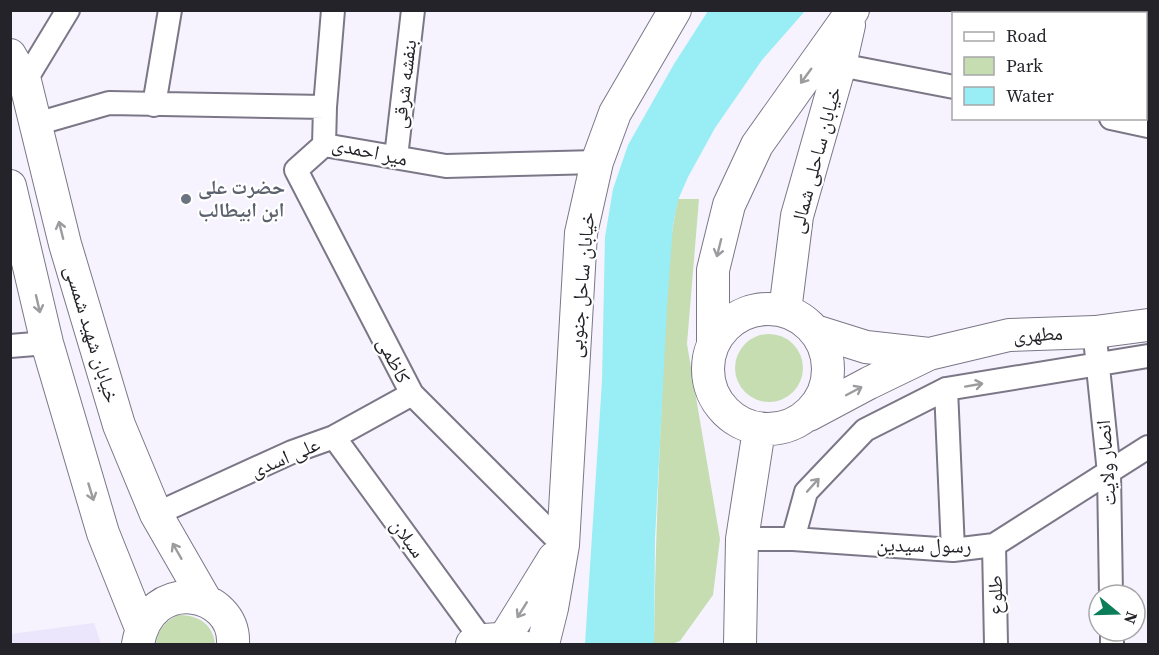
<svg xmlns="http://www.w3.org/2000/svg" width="1159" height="655" viewBox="0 0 1159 655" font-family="'Source Serif 4','Noto Naskh Arabic',serif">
	<rect width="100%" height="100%" fill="#f6f3ff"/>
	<path fill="#ebe6fb" d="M94 623 101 644H11V634Z"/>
	<path fill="#c5ddb1" d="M678 199H699L687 344 720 539 713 595 680 641 672 644H654C655 553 659 463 663 372 666 314 666 255 678 199Z
		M735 368a34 34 0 1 1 68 0a34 34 0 1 1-68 0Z
		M179 615C198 615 213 624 215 644H156C158 629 165 621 179 615Z"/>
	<path fill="#99edf4" d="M708 11H805L762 60 715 128 688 177 678 200 673 225 667 307 655 539 654 644H585L602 381 605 237 613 189 628 145 674 64Z"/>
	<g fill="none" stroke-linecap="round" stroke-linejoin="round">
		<g stroke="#7b7787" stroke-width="26">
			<path id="street" d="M1097 14V10
				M840 65 954 87
				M25 81 68 10
				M154 105 170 10
				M325 107 333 10
				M1111 118 1148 126
				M36 124 109 103 325 107 324 145 446 166 597 162
				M324 145 296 170 412 394 563 545
				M396 157 413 10
				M10 346 47 343
				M1096 348 1109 473 1111 595
				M946 389 953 550
				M334 437 482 640
				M156 514 292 452 334 437 412 394
				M742 539H793L953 550 994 545 1148 447
				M793 539 806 492 865 430 946 389 1148 356
				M994 545 996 644
				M1112 631V644"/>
		</g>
		<g stroke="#7b7787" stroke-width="34">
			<path id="secondary" d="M10 55 25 81 65 244 119 425 156 514 206 601
				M10 186 47 343 103 533 141 628
				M708 369a60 60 0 1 1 120 0a60 60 0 1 1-120 0Z
				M785 311 797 216 840 65 849 25
				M815 331 866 347 929 354
				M713 343V270L729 205 757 145 853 10
				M809 415 869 383 929 354 1009 335 1095 332 1148 325
				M504 639 554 558
				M138 644C150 573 236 591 233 644
				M472 644C488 637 502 638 518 644
				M543 644 552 608 563 545 581 233 597 162 615 113 675 10
				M740 644 742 539 759 430"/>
		</g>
		<use href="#street" stroke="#fff" stroke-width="22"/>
		<use href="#secondary" stroke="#fff" stroke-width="32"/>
	</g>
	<defs><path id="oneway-shaft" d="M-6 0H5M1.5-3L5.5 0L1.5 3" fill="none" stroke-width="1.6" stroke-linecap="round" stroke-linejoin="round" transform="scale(1.5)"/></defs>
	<g stroke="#9c9c9f">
		<use href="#oneway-shaft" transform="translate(806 76) rotate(126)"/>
		<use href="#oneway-shaft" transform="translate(61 230) rotate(-104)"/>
		<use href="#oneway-shaft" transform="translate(719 248) rotate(104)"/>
		<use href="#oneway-shaft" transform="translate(38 304) rotate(77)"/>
		<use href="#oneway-shaft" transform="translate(974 385) rotate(-10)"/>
		<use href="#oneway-shaft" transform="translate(854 391) rotate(-28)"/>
		<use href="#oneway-shaft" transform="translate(813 485) rotate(-48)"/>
		<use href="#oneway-shaft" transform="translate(91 492) rotate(73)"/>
		<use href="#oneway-shaft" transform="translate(177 551) rotate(-120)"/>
		<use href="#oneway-shaft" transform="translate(522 610) rotate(122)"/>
	</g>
	<circle fill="#6b7280" stroke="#fff" stroke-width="2" cx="186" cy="199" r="6"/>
	<g text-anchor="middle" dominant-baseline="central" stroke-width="4.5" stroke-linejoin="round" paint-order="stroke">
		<g font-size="20" fill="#242329" stroke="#fff">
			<text transform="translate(404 84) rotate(-83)">بنفشه شرقی</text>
			<text transform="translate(370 151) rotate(12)">میر احمدی</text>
			<text transform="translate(815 160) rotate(-75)">خیابان ساحلی شمالی</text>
			<text transform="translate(581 285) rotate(-85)">خیابان ساحل جنوبی</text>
			<text transform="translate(92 334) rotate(73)">خیابان شهید شمسی</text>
			<text transform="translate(1038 334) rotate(-3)">مطهری</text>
			<text transform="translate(394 360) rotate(63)">کاظمی</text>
			<text transform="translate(285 457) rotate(-23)">علی اسدی</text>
			<text transform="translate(1106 463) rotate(-94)">انصار ولایت</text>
			<text transform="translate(408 538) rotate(54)">سبلان</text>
			<text transform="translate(924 545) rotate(1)">رسول سیدین</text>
			<text transform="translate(995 595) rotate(-91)">طلوع</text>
		</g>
		<g font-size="20" font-weight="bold" fill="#5b616d" stroke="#fff" text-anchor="start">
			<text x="198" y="187">حضرت علی<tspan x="198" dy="23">ابن ابیطالب</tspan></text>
		</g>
	</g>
	<rect width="1159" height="655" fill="none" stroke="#242329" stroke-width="24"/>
	<rect x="952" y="12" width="195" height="108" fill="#ffffff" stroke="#a7a7a9" stroke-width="1.5"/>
	<rect x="964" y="32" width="30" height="9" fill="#ffffff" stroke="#a7a7a9" stroke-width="1.5"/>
	<text x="1006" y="42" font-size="18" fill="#242329">Road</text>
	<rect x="964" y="57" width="30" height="18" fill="#c5ddb1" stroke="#a7a7a9" stroke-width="1.5"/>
	<text x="1006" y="72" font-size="18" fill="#242329">Park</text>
	<rect x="964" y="87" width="30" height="18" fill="#99edf4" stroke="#a7a7a9" stroke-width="1.5"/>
	<text x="1006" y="102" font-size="18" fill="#242329">Water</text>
	<g transform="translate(1117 613) rotate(109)"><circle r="28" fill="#ffffff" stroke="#a7a7a9" stroke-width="1.5"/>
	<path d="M0-4.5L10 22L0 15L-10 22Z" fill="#0b7d59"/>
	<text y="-9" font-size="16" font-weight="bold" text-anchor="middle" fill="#242329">N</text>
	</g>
</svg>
